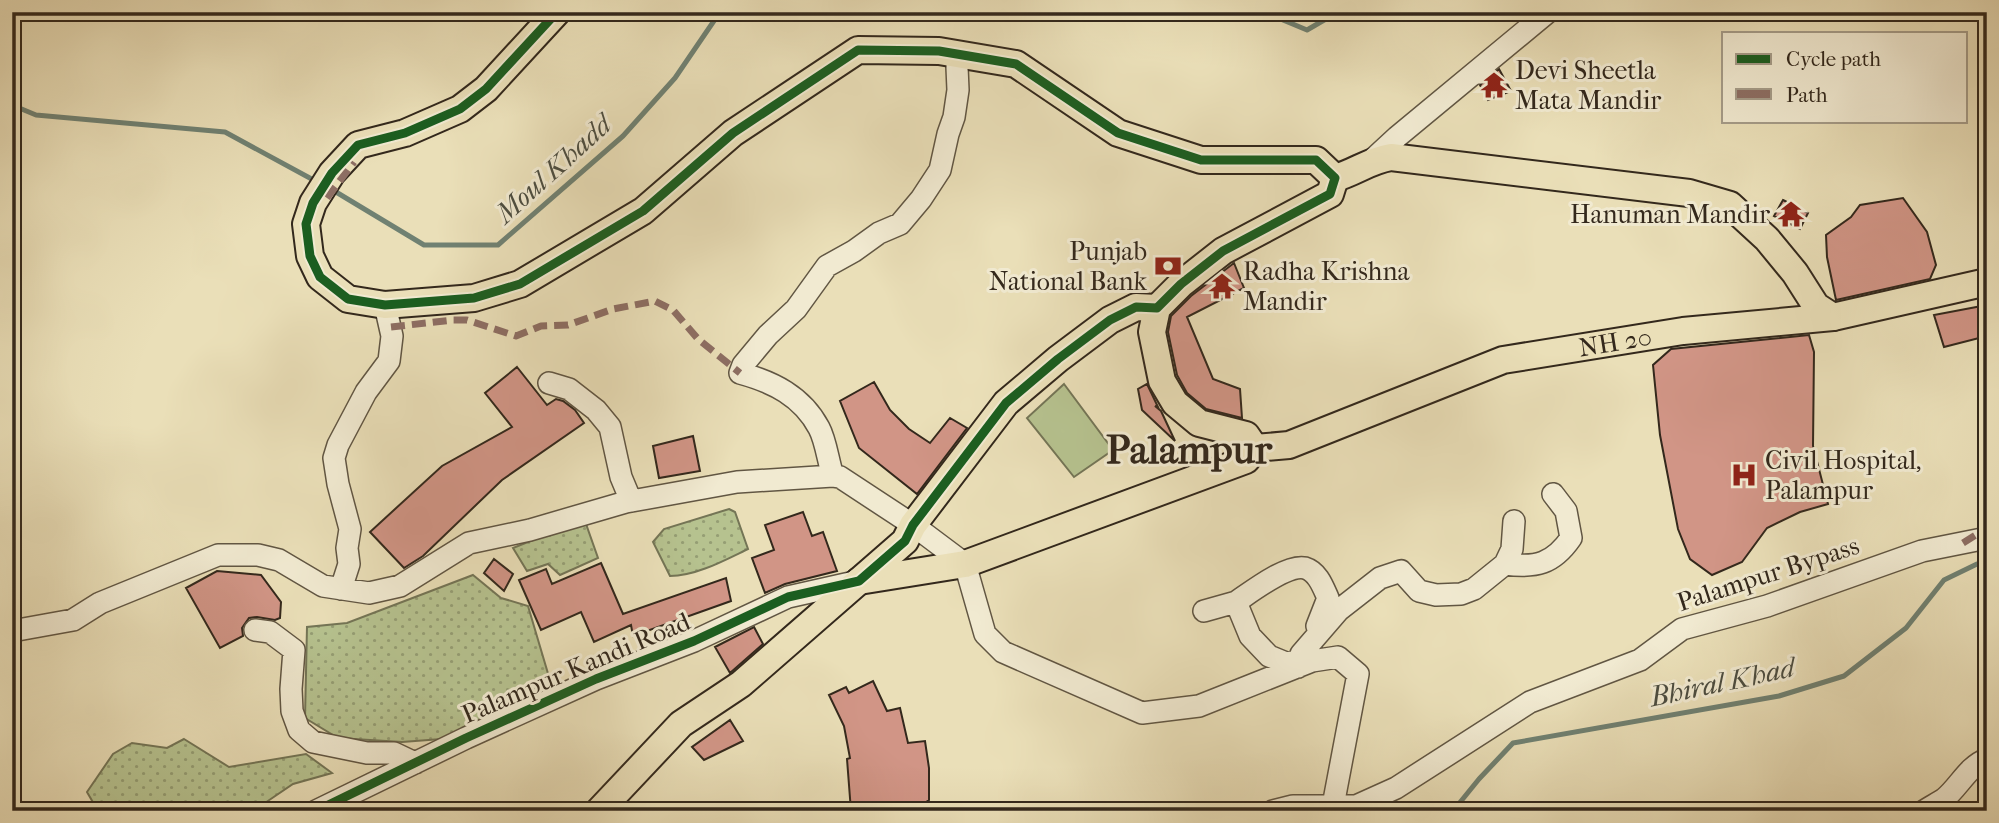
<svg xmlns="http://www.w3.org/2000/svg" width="1999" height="823" viewBox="0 0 1999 823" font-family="'IM FELL French Canon',serif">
	<defs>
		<pattern id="park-dots" width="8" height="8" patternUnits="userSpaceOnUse" patternTransform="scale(1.75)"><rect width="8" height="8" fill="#b6c28f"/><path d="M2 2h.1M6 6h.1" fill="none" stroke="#959e74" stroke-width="1.8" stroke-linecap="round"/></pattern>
	</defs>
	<rect width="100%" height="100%" fill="#eadfb8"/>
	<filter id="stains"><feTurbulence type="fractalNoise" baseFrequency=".00286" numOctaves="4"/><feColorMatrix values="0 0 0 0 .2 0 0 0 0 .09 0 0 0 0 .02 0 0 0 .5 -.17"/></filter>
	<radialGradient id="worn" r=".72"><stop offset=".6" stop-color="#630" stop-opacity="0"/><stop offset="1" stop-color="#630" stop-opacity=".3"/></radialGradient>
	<path fill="url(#park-dots)" stroke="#747556" stroke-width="2" d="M729 509 735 512 748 549C725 560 696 576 670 576L653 542 664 529Z
		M575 523 586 524 598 558 560 575 548 564 527 571 513 548Z
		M473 575 501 598 528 606 549 677 504 713 455 738 402 742 338 738 305 718 307 627 347 623Z
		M184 739 229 767 306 754 332 773 293 784 262 805 249 811H98L87 792 113 754 132 743 167 748Z"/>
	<path fill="#b6c28f" stroke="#747556" stroke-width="2" d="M1064 384 1113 450 1074 477 1027 418Z"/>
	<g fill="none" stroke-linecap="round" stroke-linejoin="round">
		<path stroke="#708172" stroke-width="5" d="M1264 12 1307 30 1338 12
			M12 105 36 115 225 132 319 183
			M331 189 424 245H498L623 136 675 78 720 12
			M1453 811 1479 779 1513 743 1779 696 1844 676 1906 628 1944 580 1977 564 1987 566"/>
	</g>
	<path fill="#d19586" stroke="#33281c" stroke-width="2" d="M1499 69 1511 91 1488 100 1480 85Z
		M1903 198 1927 232 1936 265 1930 279 1836 300 1827 257 1826 235 1851 217 1860 205Z
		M1783 200 1808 213 1800 229 1774 216Z
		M1234 263 1244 288 1187 317 1213 379 1240 389 1242 418 1206 409 1187 393 1177 375 1168 332 1171 316 1191 296Z
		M1987 305V336L1944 347 1934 315Z
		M1809 335 1814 352 1813 446 1828 504 1800 512 1767 528 1742 562 1712 575 1690 559 1678 529 1660 435 1653 365 1671 349Z
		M517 367 547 405 556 399 563 401 575 410 584 423 502 480 423 556 404 568 370 532 442 466 512 427 485 393Z
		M874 382 890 410 909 429 930 443 950 418 967 428 917 494 859 448 840 401Z
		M1147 384 1158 407 1155 406 1161 411 1175 441 1142 410 1138 389Z
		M693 436 700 471 659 478 653 446Z
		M803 512 812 536 823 532 837 571 785 584 765 593 752 558 774 550 765 525Z
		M494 559 513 574 504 591 484 573Z
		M601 563 623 614 726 578 731 601 633 636 631 625 594 642 581 612 541 630 519 580 546 569 552 584Z
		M217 571 261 575 281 602 280 618 275 620 257 617 249 618 242 628 243 636 220 648 186 588Z
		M754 627 763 644 730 673 715 647Z
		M873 681 887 711 900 708 908 743 925 741 929 768V800L913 811H851L847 759 850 758 844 726 829 695 846 687 849 693Z
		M730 720 743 741 704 760 692 747Z"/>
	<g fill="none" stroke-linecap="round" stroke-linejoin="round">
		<g stroke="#615643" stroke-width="24">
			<path id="minor" d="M1371 161 1397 137 1548 12
				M549 383 569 389 596 410 610 427 621 477 631 501
				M833 476C828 461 826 441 819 428 802 396 773 382 740 373L743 365 768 335 796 309 827 266 854 251 879 233 900 224 921 199 940 170 948 134 954 117 958 90 957 67 963 55
				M1505 564 1512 549 1514 521
				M341 589 349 564 347 548 350 529 338 484 334 458 338 445 366 392 389 361 392 336 385 305
				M1236 602C1251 592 1287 564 1305 568 1318 572 1323 587 1328 598L1317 626
				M1204 611 1236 602 1250 636 1269 656 1286 663 1299 661
				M255 630 270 632 294 650 291 689 292 711 299 730 313 742 367 753H394L415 763
				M12 631 73 620 100 603 218 555H258L279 560 323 586 369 593 400 586 469 543 530 530 626 502 737 482 833 476 840 477 913 525 965 564 985 634 1003 652 1142 713 1199 706 1312 661 1338 657 1358 674 1332 811
				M1298 667 1301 654 1339 610 1380 578 1401 571 1419 591 1436 595 1461 594 1474 589 1505 564C1536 568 1553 564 1571 538L1566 511 1553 494
				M316 811 466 738 596 679 694 641 788 597 859 581
				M1273 811 1293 806H1356L1396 788 1530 702 1640 660 1682 629 1767 606 1922 551 1987 538
				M1924 811C1930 807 1938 803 1944 799 1959 787 1968 766 1987 759"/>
		</g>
		<g stroke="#33281c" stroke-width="30">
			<g id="major">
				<path d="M557 12 486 89 460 109 405 133 358 145 332 173 313 203 306 224 310 256 320 277 348 299 385 305 474 298 520 284 643 211 733 133 858 50 939 51 1016 64 1118 133 1201 160H1316L1335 178 1330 194 1223 251 1181 284 1157 308 1152 332 1162 381 1175 403 1199 423 1246 435 1255 448"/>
				<path d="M1335 178C1356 172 1368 161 1391 157L1689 193 1730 205 1767 239 1795 273 1816 306 1833 317"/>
				<path id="s1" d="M1255 448 1289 445 1503 360 1683 331 1833 317 1987 282"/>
				<path d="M859 581 965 564 1246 460 1255 448"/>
				<path d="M599 811 681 724 741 684 905 541 913 525 1006 403 1058 359 1110 320 1136 307 1157 308"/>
			</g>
		</g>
		<use href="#minor" stroke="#f1ead1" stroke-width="21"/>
		<use href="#major" stroke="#eadfb8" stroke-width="26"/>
		<path stroke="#8d6e63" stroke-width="7" stroke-dasharray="14 7" stroke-linecap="butt" d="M327 198 354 162
			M391 327 453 320H467L516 336 541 326 568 325 613 309 655 301 673 310 698 339 740 373
			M1963 543 1987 528"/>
		<g stroke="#f1ead1" stroke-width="13">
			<path id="cycleway" d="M316 811 466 738 596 679 694 641 788 597 859 581 905 541 913 525 1006 403 1058 359 1110 320 1136 307 1157 308 1181 284 1223 251 1330 194 1335 178 1316 160H1201L1118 133 1016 64 939 51 858 50 733 133 643 211 520 284 474 298 385 305 348 299 320 277 310 256 306 224 313 203 332 173 358 145 405 133 460 109 486 89 557 12"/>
		</g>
		<use href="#cycleway" stroke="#1b5e20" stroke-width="9"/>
	</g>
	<defs>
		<g id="temple-bare" transform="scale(2.1)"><path d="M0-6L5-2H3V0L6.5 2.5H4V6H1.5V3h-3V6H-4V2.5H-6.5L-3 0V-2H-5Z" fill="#8f2418" stroke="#f1ead1" stroke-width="2.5" paint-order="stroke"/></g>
		<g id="bank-bare" transform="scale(2.1)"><path d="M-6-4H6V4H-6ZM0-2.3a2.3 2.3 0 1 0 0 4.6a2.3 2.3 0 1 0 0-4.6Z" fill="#8f2418" stroke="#f1ead1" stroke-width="2.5" paint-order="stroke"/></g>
		<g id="hospital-bare" transform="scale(2.1)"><path d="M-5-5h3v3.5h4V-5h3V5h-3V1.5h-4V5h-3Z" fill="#8f2418" stroke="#f1ead1" stroke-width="2.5" paint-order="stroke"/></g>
	</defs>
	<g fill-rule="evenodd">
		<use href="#temple-bare" x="1494" y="85"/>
		<use href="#temple-bare" x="1791" y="214"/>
		<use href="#bank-bare" x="1168" y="266"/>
		<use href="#temple-bare" x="1222" y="286"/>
		<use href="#hospital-bare" x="1744" y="475"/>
	</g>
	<g text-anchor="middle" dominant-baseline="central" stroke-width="6" stroke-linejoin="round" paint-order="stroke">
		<g font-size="26" fill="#33281c" stroke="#f1ead1" text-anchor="start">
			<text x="1515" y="70">Devi Sheetla<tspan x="1515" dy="30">Mata Mandir</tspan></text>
			<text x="1770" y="214" text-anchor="end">Hanuman Mandir</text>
			<text x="1147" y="251" text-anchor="end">Punjab<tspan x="1147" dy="30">National Bank</tspan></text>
			<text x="1243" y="271">Radha Krishna<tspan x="1243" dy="30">Mandir</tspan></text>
			<text x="1765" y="460">Civil Hospital,<tspan x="1765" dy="30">Palampur</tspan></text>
		</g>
		<g font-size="26" fill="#33281c" stroke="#f1ead1">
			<text stroke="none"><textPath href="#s1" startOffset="378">NH 20</textPath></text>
			<text transform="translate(1768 574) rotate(-18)">Palampur Bypass</text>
			<text transform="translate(576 668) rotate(-23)">Palampur Kandi Road</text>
		</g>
		<g font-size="28" font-style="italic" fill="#4c4d40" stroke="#f1ead1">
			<text transform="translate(553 169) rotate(-42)">Moul Khadd</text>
			<text transform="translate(1722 682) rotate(-12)">Bhiral Khad</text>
		</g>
		<g font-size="40" font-weight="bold" fill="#33281c" stroke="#f1ead1">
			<text x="1189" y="450">Palampur</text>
		</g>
	</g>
	<rect width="1999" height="823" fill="none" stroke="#eadfb8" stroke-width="42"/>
	<rect x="14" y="14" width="1971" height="795" fill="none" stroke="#33281c" stroke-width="3.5"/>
	<rect x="21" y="21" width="1957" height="781" fill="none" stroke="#33281c" stroke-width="2"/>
	<rect x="1722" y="32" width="245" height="91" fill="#f1ead1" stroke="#a59c89" stroke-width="2"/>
	<rect x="1736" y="54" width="35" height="10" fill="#1b5e20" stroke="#a59c89" stroke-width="2"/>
	<text x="1786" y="66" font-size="21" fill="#33281c">Cycle path</text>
	<rect x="1736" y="89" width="35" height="10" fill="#8d6e63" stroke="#a59c89" stroke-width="2"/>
	<text x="1786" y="102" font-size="21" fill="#33281c">Path</text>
	<rect width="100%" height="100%" filter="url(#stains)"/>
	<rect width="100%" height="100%" fill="url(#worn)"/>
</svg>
